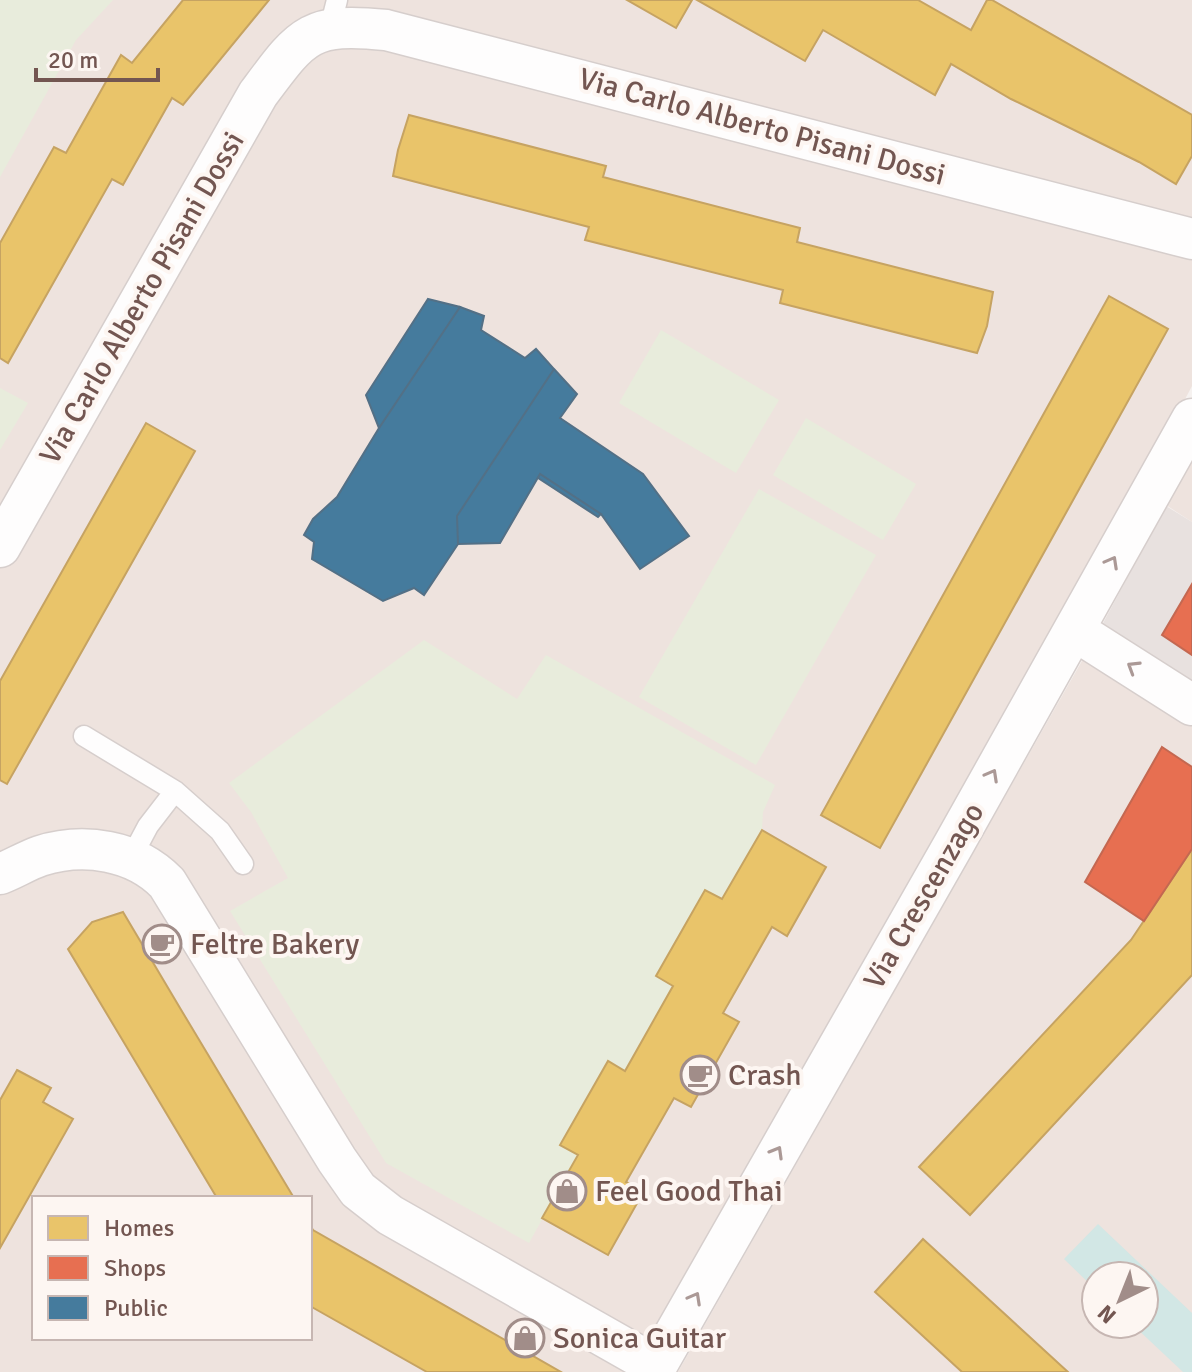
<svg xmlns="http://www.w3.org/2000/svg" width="1192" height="1372" viewBox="0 0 1192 1372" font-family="Signika,sans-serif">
	<rect width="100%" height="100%" fill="#f6f2f0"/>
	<path fill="#eee3de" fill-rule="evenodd" d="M0 0H1192V386L1067 622 629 1372H0ZM34 1198H310V1338H34Z
		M1192 457V522L1166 505Z
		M1095 638 1192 701V1372H678ZM1096 1276H1144V1324H1096Z"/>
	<path fill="#e8e1df" d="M1166 506 1192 522V701L1095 638Z"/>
	<path fill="#e8ecdc" d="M0 0H113L76 40 0 177Z
		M661 330 779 400 736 473 619 403Z
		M0 388 28 403 0 450Z
		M806 418 916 484 883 540 773 475Z
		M759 489 876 555 756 765 639 697Z
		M424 640 517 699 546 655 775 785 763 812 762 830 722 899 705 890 656 976 673 986 625 1071 608 1061 561 1144 578 1155 529 1243 386 1163 230 911 288 878 251 812 229 783Z"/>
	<path fill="#d2e7e5" d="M1098 1224 1192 1313V1372H1183L1132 1324H1144V1276H1096V1290L1064 1259Z"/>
	<path fill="#e9c46a" stroke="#c6a362" stroke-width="2" d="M183 0H269L183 105 172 98 123 185 112 179 8 363 0 358V243L54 147 66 153 121 55 132 63Z
		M627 0H692L676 28Z
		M697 0H918L971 30 987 0H992L1192 115V156L1176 184 1139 162 1011 99 951 64 935 95 823 30 805 61Z
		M409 115 606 166 603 177 800 228 797 242 993 292 987 326 977 353 780 303 783 290 585 240 589 227 393 176 398 150Z
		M1109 296 1168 329 880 848 821 815Z
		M146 423 195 451 7 784 0 780V681Z
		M762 830 826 867 787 936 772 927 723 1013 739 1022 691 1107 674 1098 626 1182 644 1191 608 1255 542 1218 578 1155 560 1145 608 1061 625 1071 673 986 656 976 705 890 722 899Z
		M1192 849V975L970 1215 919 1167 1131 940Z
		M123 912 180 1008 294 1198H217L68 949 92 922Z
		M17 1070 51 1088 43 1102 73 1119 0 1248V1100Z
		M310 1225 313 1230 561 1372H427L310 1306Z
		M923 1239 1068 1372H962L875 1292Z"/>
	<path fill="#e76f51" stroke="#c46851" stroke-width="2" d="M1192 584V655L1162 635Z
		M1162 747 1192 767V849L1144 921 1085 882Z"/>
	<path fill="#457b9d" stroke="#537086" stroke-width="2" d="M428 299 460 307 379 428 366 395Z
		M460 307 484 316 481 330 525 358 536 349 554 369 457 516 458 544 424 595 414 588 383 601 312 559 314 542 304 535 313 519 337 497 379 428Z
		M554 369 577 394 560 418 643 474 689 536 640 569 601 514 540 474 500 543 458 544 457 516Z
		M540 474 601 514 598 517 538 478Z"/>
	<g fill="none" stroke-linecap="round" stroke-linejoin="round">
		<g stroke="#d6cecc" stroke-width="23">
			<path id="service" d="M330 28 337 0
				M84 736 175 791
				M131 858 148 826 175 791 220 831 243 864"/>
		</g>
		<g stroke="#d6cecc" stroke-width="43">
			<path id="minor" d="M0 547 258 94C302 35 309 22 386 30L1192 239
				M1074 630 1192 705
				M0 874C13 869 26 861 40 856 84 842 135 850 167 883L337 1160 358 1190 390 1215 656 1366
				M653 1372 954 844 1192 419"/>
		</g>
		<use href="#service" stroke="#fefdfd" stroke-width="20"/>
		<use href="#minor" stroke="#fefdfd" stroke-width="40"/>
	</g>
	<defs><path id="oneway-chevron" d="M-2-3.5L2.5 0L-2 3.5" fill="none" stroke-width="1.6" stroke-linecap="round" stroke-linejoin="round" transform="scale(2)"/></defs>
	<g stroke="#ab9996">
		<use href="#oneway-chevron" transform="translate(1112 562) rotate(-61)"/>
		<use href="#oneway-chevron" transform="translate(1133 667) rotate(-148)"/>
		<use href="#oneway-chevron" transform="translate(992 775) rotate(-61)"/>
		<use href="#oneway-chevron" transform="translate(777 1152) rotate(-60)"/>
		<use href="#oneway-chevron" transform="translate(695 1298) rotate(-61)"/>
	</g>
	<defs>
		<g id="cafe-ring" transform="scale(2)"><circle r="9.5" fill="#fdf6f2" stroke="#a18d89" stroke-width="1.5"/><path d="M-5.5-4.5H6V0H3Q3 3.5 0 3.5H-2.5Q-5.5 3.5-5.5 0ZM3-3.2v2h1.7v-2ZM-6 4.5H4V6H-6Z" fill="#a18d89"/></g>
		<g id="shop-ring" transform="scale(2)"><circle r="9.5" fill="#fdf6f2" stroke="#a18d89" stroke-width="1.5"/><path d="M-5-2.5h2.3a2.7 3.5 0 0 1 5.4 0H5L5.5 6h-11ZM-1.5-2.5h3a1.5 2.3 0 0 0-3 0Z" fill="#a18d89"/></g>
	</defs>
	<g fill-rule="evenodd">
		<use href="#cafe-ring" x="162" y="944"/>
		<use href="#cafe-ring" x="700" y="1075"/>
		<use href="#shop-ring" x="567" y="1191"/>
		<use href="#shop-ring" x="525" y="1338"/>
	</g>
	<g text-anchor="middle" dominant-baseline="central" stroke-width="8" stroke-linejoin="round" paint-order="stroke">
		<g font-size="30" fill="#735651" stroke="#fdf6f2">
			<text transform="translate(762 127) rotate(15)">Via Carlo Alberto Pisani Dossi</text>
			<text transform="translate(142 298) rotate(-60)">Via Carlo Alberto Pisani Dossi</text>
			<text transform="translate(924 896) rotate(-60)">Via Crescenzago</text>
		</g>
		<g font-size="30" fill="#735651" stroke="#fdf6f2" text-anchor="start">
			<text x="190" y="944">Feltre Bakery</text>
			<text x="728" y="1075">Crash</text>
			<text x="595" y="1191">Feel Good Thai</text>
			<text x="553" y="1338">Sonica Guitar</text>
		</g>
	</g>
	<rect x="32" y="1196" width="280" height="144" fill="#fdf6f2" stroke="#c6b6b2" stroke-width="2"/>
	<rect x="48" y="1216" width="40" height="24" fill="#e9c46a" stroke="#c6b6b2" stroke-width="2"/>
	<text x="104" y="1236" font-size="24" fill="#735651">Homes</text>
	<rect x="48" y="1256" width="40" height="24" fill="#e76f51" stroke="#c6b6b2" stroke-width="2"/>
	<text x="104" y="1276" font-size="24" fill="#735651">Shops</text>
	<rect x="48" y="1296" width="40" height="24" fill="#457b9d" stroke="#c6b6b2" stroke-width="2"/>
	<text x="104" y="1316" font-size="24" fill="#735651">Public</text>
	<g transform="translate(1120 1300) rotate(223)"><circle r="38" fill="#fdf6f2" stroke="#c6b6b2" stroke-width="2"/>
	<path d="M0-6L14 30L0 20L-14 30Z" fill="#a18d89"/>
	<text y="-12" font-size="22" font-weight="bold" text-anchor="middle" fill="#735651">N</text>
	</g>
	<path d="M36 68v12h122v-12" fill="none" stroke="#735651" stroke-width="4"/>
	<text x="48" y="68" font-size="24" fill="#735651" stroke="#fdf6f2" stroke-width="6" paint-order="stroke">20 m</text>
</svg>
